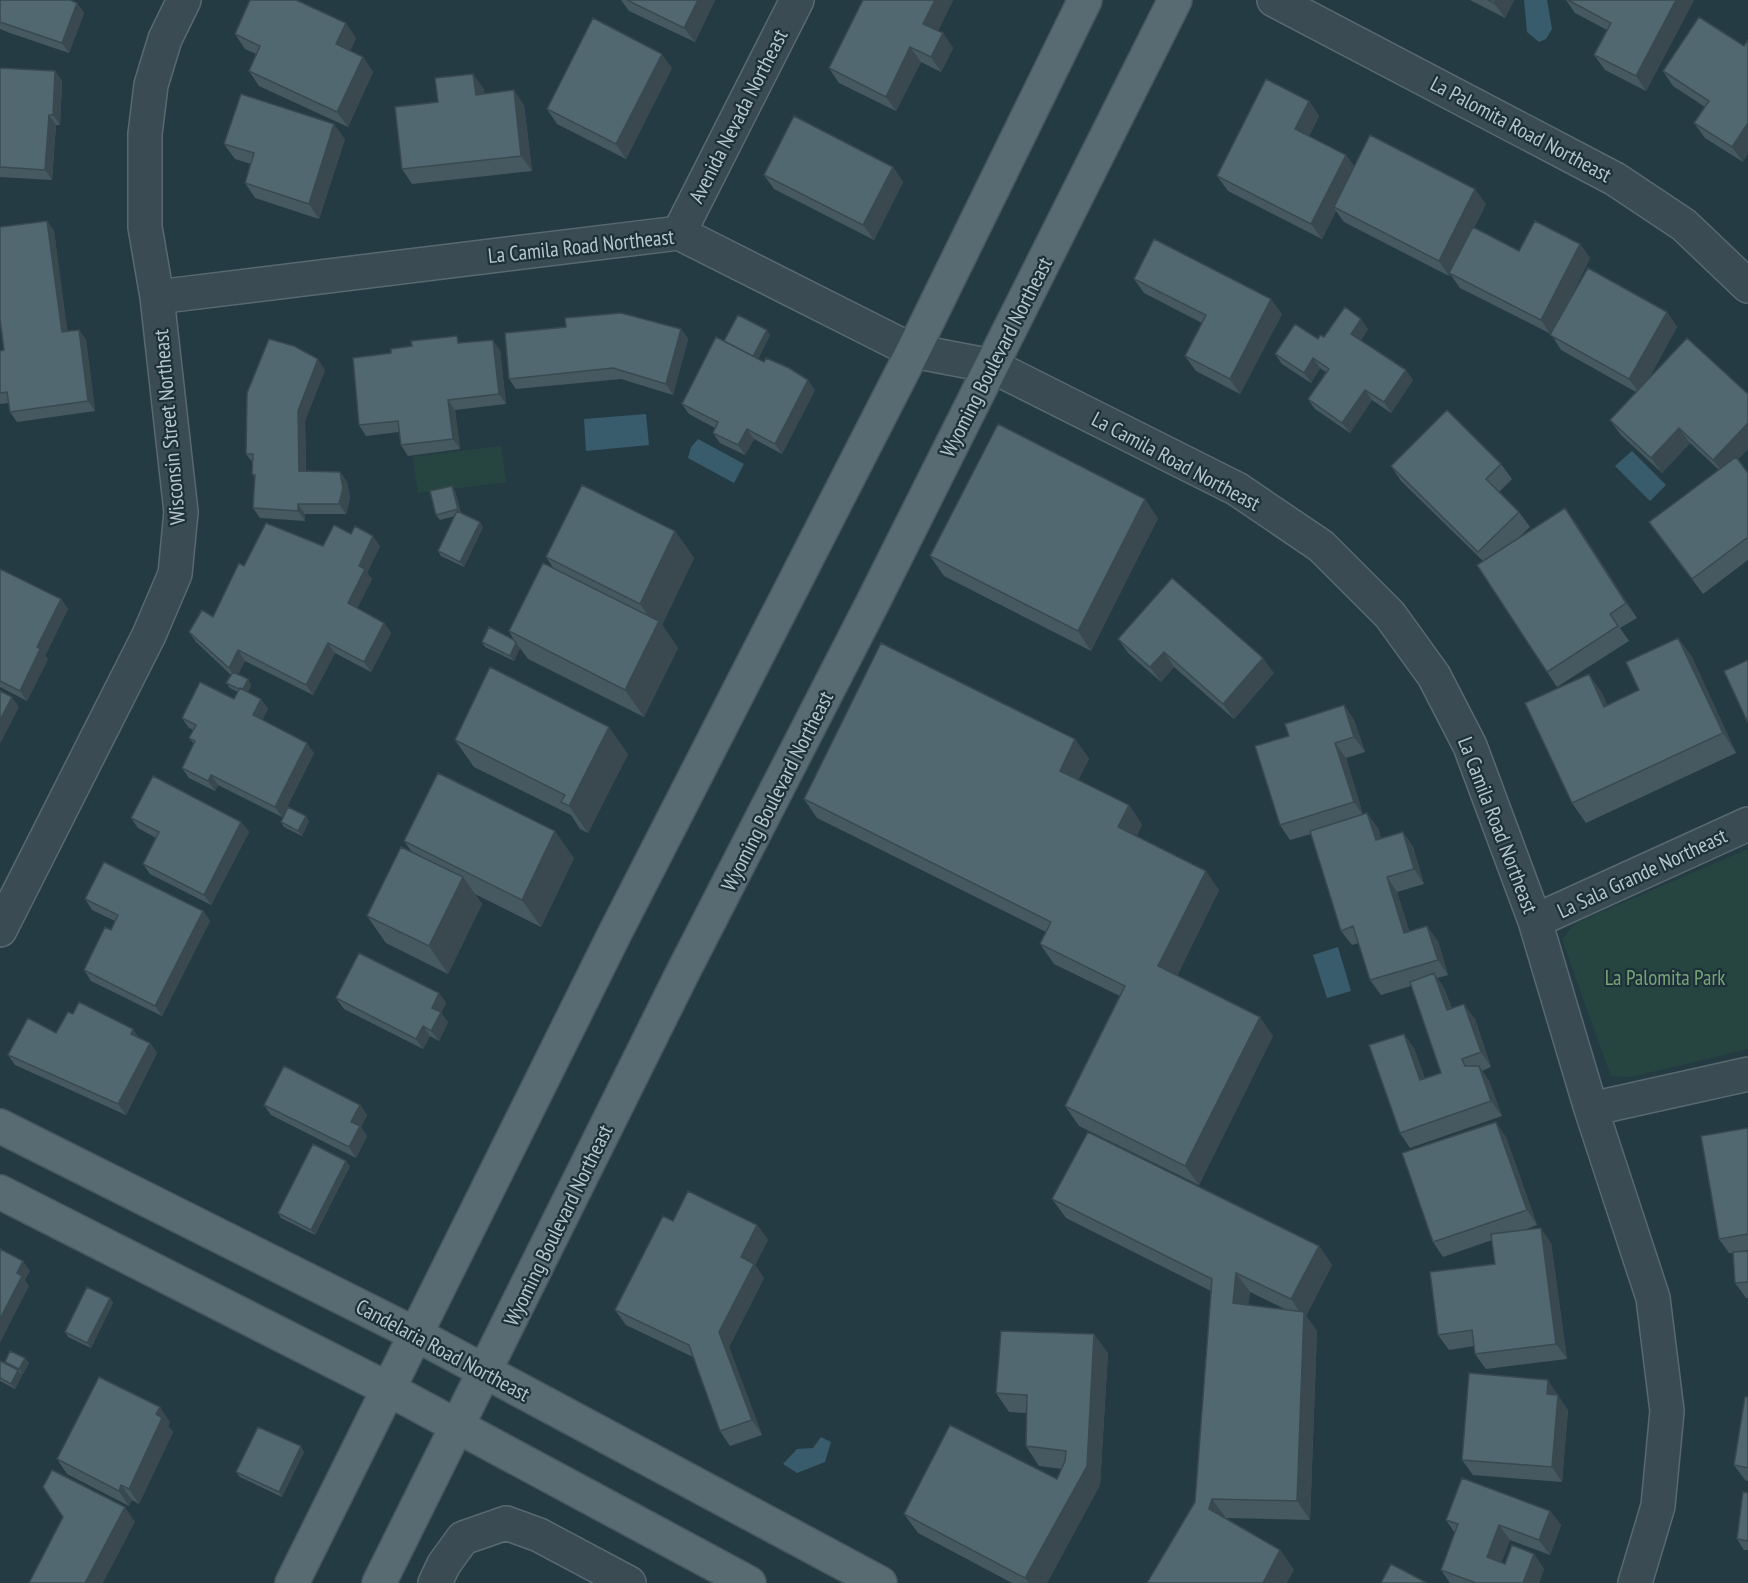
<svg xmlns="http://www.w3.org/2000/svg" width="1748" height="1583" viewBox="0 0 1748 1583" font-family="'PT Sans Narrow',sans-serif">
	<rect width="100%" height="100%" fill="#253b44"/>
	<path fill="#274540" d="M501 446 506 482 418 493 413 457Z
		M1748 849V1049L1631 1077 1611 1076 1562 939 1576 923Z"/>
	<path fill="#385c6b" d="M1524 0H1547L1552 29 1546 39 1539 42 1527 32Z
		M646 414 649 445 586 451 584 419Z
		M698 439 744 464 734 483 688 458 691 447Z
		M1632 451 1666 485 1650 501 1615 466Z
		M1338 947 1351 991 1327 998 1313 955Z
		M821 1437 831 1442 825 1462 797 1473 783 1464 797 1449 813 1448Z"/>
	<g fill="none" stroke-linecap="round" stroke-linejoin="round">
		<g stroke="#586970" stroke-width="36">
			<path id="minor" d="M1274 0 1615 179 1684 225 1748 286
				M679 233 797 0
				M157 297 679 233 913 351 992 366 1237 489 1321 546 1390 615 1434 676 1470 746 1535 921 1591 1109 1653 1298 1667 1411 1658 1506 1635 1583
				M1535 921 1748 824
				M0 930 149 635 175 574 181 512 157 297 145 227V134L151 85 165 39 184 0
				M1591 1109 1748 1074
				M435 1583 444 1564 463 1538 506 1523 539 1535 629 1583"/>
		</g>
		<g stroke="#47575f" stroke-width="36">
			<path id="major" d="M0 1126 417 1335 880 1583
				M0 1192 390 1390 749 1583
				M292 1583 615 933 913 351 1085 0
				M379 1583 684 970 873 602 1175 0"/>
		</g>
		<use href="#minor" stroke="#3a4b53" stroke-width="33"/>
		<use href="#major" stroke="#586b73" stroke-width="33"/>
	</g>
	<path fill="#465961" fill-rule="evenodd" d="M0 0 77 3 84 13 69 53 10 33 0 29Z
		M621 0H715L695 42 629 11Z
		M863 0H953L938 31 943 33 953 48 941 72 921 62 896 111 839 83 829 68Z
		M1470 0H1514L1505 18Z
		M1566 0H1694L1646 91 1605 70 1594 55 1607 30 1575 13Z
		M1699 17 1743 162 1705 138 1694 123 1705 107 1673 86 1663 71Z
		M235 34 356 38 350 51 363 57 373 72 348 127 259 86 249 71 256 54 245 49Z
		M0 68 55 71 62 81 60 125H56L52 180 0 177Z
		M672 68 626 159 557 124 547 109Z
		M484 89V94L524 105 532 171 412 184 402 169 438 102Z
		M1309 101 1319 116 1309 136 1346 155 1354 166 1486 204 1474 228 1519 251 1580 244 1590 258 1561 317 1667 312 1677 327 1648 380 1748 449 1738 459 1748 473V560L1703 594 1649 522 1719 470 1690 443 1662 473 1621 435 1610 420 1636 392 1561 350 1551 334 1460 288 1450 274 1449 276 1344 222 1336 211 1322 239 1228 191 1217 176Z
		M345 139 319 219 255 198 245 183 251 164 235 159 224 144Z
		M893 167 903 182 874 240 774 189 764 175Z
		M47 221 54 231 67 331 79 330 86 340 95 411 17 422 10 412 9 403 0 404V351L4 350Z
		M1134 279 1282 314 1240 394 1196 371 1185 356 1202 323 1144 293Z
		M566 327 681 329 688 339 673 395 621 379 516 389 509 379Z
		M1368 329 1361 340 1413 380 1391 413 1372 400 1350 433 1315 409 1308 399 1326 372 1320 368 1311 383 1282 364 1275 354 1318 339Z
		M770 335 758 359 815 390 782 454 754 439 745 455 720 443 713 433 715 428 689 414 682 404 724 341Z
		M462 343 500 350 506 404 455 410 460 449 408 456 401 445 399 432 366 436 359 425 391 353Z
		M325 370 305 421 306 471 340 472 347 482 350 498 346 514H305V521L260 518 253 508 255 479 252 474 253 463 246 454Z
		M1501 464 1512 479 1499 492 1519 512 1530 527 1516 540 1565 508 1637 618 1620 628 1629 641 1557 687 1547 672 1483 561 1401 481 1391 466Z
		M455 491 461 513 483 527 464 567 441 556 438 551 455 516 440 520 436 515Z
		M1158 518 1091 651 944 576 930 556Z
		M675 531 694 558 662 625 678 648 644 717 528 659 520 648 514 661 485 647 482 642 514 640 509 631 554 569 546 557Z
		M351 534 380 546 367 573 372 579 357 608 384 623 391 633 371 672 335 653 313 695 245 661 238 674 248 679 251 685 248 692 261 699 268 709 262 720 314 753 282 817 218 785 215 791 189 778 182 768 194 744 189 738 194 730 189 728 182 718 234 699 238 692 230 688 226 683 231 675 196 642 189 632 213 617 244 566 323 546Z
		M0 569 61 599 68 609 45 656 48 659 27 701 0 687Z
		M1678 638 1692 657 1736 753 1586 823 1572 803 1602 693 1607 705 1639 690Z
		M1118 639 1274 673 1234 719 1174 667 1161 682 1129 654Z
		M1344 705 1354 720 1365 752 1346 758 1363 815 1378 828 1381 839 1403 832 1413 847 1424 884 1397 892 1409 931 1438 941 1448 975 1437 978 1444 988 1452 1009 1475 1019 1491 1067 1482 1071 1489 1081 1502 1116 1410 1148 1400 1133 1414 1048 1425 1079 1441 1073 1411 986 1381 995 1370 980 1359 943 1352 945 1341 931 1311 834 1290 840 1280 825 1289 736Z
		M1075 739 1089 759 1078 780 1129 805 1142 825 1136 837 1219 890 1177 976 1273 1036 1199 1185 1079 1126 1065 1106 1120 996 1054 964 1040 944 1046 932 817 818 804 799Z
		M455 740 628 754 588 833 580 829 571 815 474 767Z
		M131 818 241 822 249 832 211 905 150 874 143 864 156 838 138 828Z
		M309 821 302 836 284 827 281 822Z
		M404 841 574 858 541 927 475 894 482 904 448 974 386 943 367 916 412 852Z
		M85 899 203 911 210 921 162 1016 91 981 84 970 111 930 115 921 92 910Z
		M439 993 446 1003 441 1013 448 1022 439 1041 430 1036 423 1049 344 1009 336 998Z
		M56 1033 139 1038 150 1043 157 1053 126 1115 15 1065 8 1055Z
		M264 1105H360L367 1115 361 1127 367 1136 356 1158 271 1115Z
		M1748 1128V1250L1739 1252 1748 1251V1298H1746L1735 1283 1733 1253H1729L1719 1239Z
		M1506 1137 1537 1225 1521 1231 1551 1243 1567 1359 1486 1369 1475 1354 1474 1346 1449 1350 1438 1335 1495 1264 1492 1240 1443 1257 1433 1242Z
		M350 1166 315 1235 281 1218 278 1213Z
		M1052 1199 1319 1246 1332 1265 1306 1316 1317 1331 1310 1520 1226 1518 1280 1550 1294 1570 1195 1502 1211 1291 1066 1218ZM1250 1292 1285 1309 1248 1305Z
		M673 1221 757 1225 768 1240 755 1265 764 1278 729 1347 762 1435 730 1446 720 1431 693 1357 626 1325 615 1310Z
		M110 1298 113 1303 91 1348 68 1337 65 1332Z
		M1108 1353 1100 1485 1047 1583H1012L918 1533 904 1514 1057 1479 1062 1469 1039 1466 1026 1446 1027 1413 1009 1412 996 1393Z
		M25 1358 29 1363 23 1374 21 1373 22 1375 15 1389 0 1381V1361L6 1364 5 1362Z
		M1558 1394V1397L1568 1410 1562 1482 1473 1475 1462 1460Z
		M1748 1397V1481L1745 1480 1734 1465Z
		M170 1422 168 1426 173 1432 139 1504 132 1500 129 1506 67 1474 57 1459Z
		M304 1452 282 1497 240 1477 236 1472Z
		M1748 1493V1550H1744L1737 1539Z
		M1550 1511 1561 1525 1550 1555 1510 1540 1501 1562 1505 1564 1534 1554 1544 1569 1539 1583H1450L1441 1570 1455 1533 1446 1520Z"/>
	<path fill="#39494f" d="M698 0H715L695 42 684 28Z
		M935 0H953L934 39 923 24Z
		M1496 0H1514L1505 18 1494 3Z
		M1676 0H1694L1646 91 1636 76Z
		M77 3 84 13 69 53 62 43Z
		M346 23 356 38 346 59 336 44Z
		M943 33 953 48 941 72 931 57Z
		M910 47 921 62 896 111 886 97Z
		M662 54 672 68 626 159 616 144Z
		M363 57 373 72 348 127 337 112Z
		M55 71 62 81 60 125 53 115Z
		M473 74 484 89 486 109 476 95Z
		M514 90 524 105 532 171 521 156Z
		M1309 101 1319 116 1305 143 1295 129Z
		M49 115 56 125 52 180 45 170Z
		M1748 123V154L1743 162 1732 147Z
		M334 124 345 139 319 219 309 204Z
		M1346 155 1357 170 1334 207 1336 211 1322 239 1311 224Z
		M893 167 903 182 874 240 863 225Z
		M1475 189 1486 204 1449 276 1439 261Z
		M47 221 54 231 69 342 62 332Z
		M1580 244 1590 258 1551 335 1541 320Z
		M1271 299 1282 314 1240 394 1230 379Z
		M1667 312 1677 327 1640 394 1629 379Z
		M1361 319 1368 329 1358 344 1351 334Z
		M681 329 688 339 673 395 666 384Z
		M79 330 86 340 95 411 88 401Z
		M767 330 770 335 755 364 752 359Z
		M493 340 500 350 506 404 499 394Z
		M1313 358 1320 368 1311 383 1304 373Z
		M318 359 325 370 305 421 306 481 299 471 298 411Z
		M1406 370 1413 380 1391 413 1384 402Z
		M808 380 815 390 782 454 775 444Z
		M1365 390 1372 400 1350 433 1342 423Z
		M448 400 455 410 460 449 453 439Z
		M1748 423V449L1724 474 1713 460Z
		M1679 428 1690 443 1662 473 1651 458Z
		M747 429 754 439 745 455 738 445Z
		M340 472 347 482 350 498 346 514 339 504Z
		M452 486 455 491 461 514 458 509Z
		M1145 499 1158 518 1091 651 1078 631Z
		M298 504 305 514V521L298 511Z
		M1565 508 1576 523 1637 618 1626 603Z
		M480 522 483 527 464 567 460 562Z
		M675 531 694 558 662 625 678 648 644 717 625 690 656 627 640 604Z
		M373 536 380 546 367 573 372 579 355 613 348 603 359 566Z
		M61 599 68 609 45 656 48 659 27 701 20 691 37 647Z
		M384 623 391 633 371 672 364 662Z
		M1678 638 1692 657 1736 753 1723 733Z
		M328 643 335 653 313 695 306 685Z
		M516 643 520 648 514 661 510 656Z
		M238 650 245 661 236 679 229 668Z
		M1164 652 1174 667 1161 682 1150 667Z
		M1263 658 1274 673 1234 719 1223 704Z
		M1589 674 1602 693 1617 726 1604 707Z
		M248 679 251 685 246 696 242 691Z
		M12 697 19 707 0 744V720Z
		M261 699 268 709 260 725 253 715Z
		M1344 705 1354 720 1365 752 1354 737Z
		M609 727 628 754 588 833 569 806Z
		M1075 739 1089 759 1073 790 1060 771Z
		M307 743 314 753 282 817 275 807Z
		M1335 743 1346 758 1364 817 1354 802Z
		M211 775 218 785 215 791 208 781Z
		M1129 805 1142 825 1131 847 1118 827Z
		M1367 813 1378 828 1386 855 1376 840Z
		M306 816 309 821 302 836 298 831Z
		M241 822 249 832 211 905 204 895Z
		M555 831 574 858 541 927 522 900Z
		M1403 832 1413 847 1424 884 1414 869Z
		M1206 871 1219 890 1172 986 1158 966Z
		M463 877 482 904 448 974 429 946Z
		M1387 877 1397 892 1415 948 1404 933Z
		M203 911 210 921 162 1016 155 1006Z
		M1427 926 1438 941 1448 975 1438 960Z
		M1434 973 1444 988 1457 1025 1447 1010Z
		M439 993 446 1003 441 1013 448 1022 439 1041 431 1031 432 1008Z
		M1464 1004 1475 1019 1491 1067 1481 1052Z
		M1260 1017 1273 1036 1199 1185 1185 1166Z
		M423 1026 430 1036 423 1049 416 1039Z
		M133 1029 140 1039 131 1034Z
		M1404 1034 1414 1048 1430 1095 1420 1080Z
		M150 1043 157 1053 126 1115 118 1104Z
		M1479 1066 1489 1081 1502 1116 1491 1101Z
		M360 1105 367 1115 361 1127 367 1136 356 1158 349 1147 351 1122Z
		M1496 1122 1506 1137 1537 1225 1527 1210Z
		M346 1161 350 1166 315 1235 311 1230Z
		M757 1225 768 1240 755 1265 764 1278 729 1347 762 1435 752 1420 719 1332 741 1257Z
		M1541 1228 1551 1243 1567 1359 1556 1344Z
		M1319 1246 1332 1265 1306 1316 1317 1331 1310 1520 1297 1501 1303 1317 1291 1299Z
		M23 1261 30 1271 25 1280 29 1286 0 1343V1319L17 1273Z
		M1236 1273 1250 1292 1246 1322 1233 1303Z
		M110 1298 113 1303 91 1348 87 1343Z
		M1094 1334 1108 1353 1100 1485 1047 1583H1029L1025 1578 1087 1466Z
		M25 1358 29 1363 23 1374 19 1369Z
		M18 1370 22 1375 15 1389 11 1384Z
		M1548 1380 1568 1410 1562 1482 1552 1467 1547 1394Z
		M160 1407 170 1422 168 1426 173 1432 139 1504 129 1489 156 1414Z
		M301 1446 304 1452 282 1497 279 1492Z
		M121 1485 132 1500 129 1506 119 1491Z
		M1212 1499 1226 1518 1209 1509Z
		M125 1507 135 1522 103 1583H85Z
		M1550 1511 1561 1525 1550 1555 1539 1540Z
		M1499 1525 1510 1540 1498 1572 1487 1557Z
		M1280 1550 1294 1570 1287 1583H1263Z
		M1534 1554 1544 1569 1539 1583H1523Z"/>
	<path fill="#516871" stroke="#39494f" stroke-width="1.5" d="M0 0H70L77 3 62 43 0 22Z
		M250 0H296L346 23 336 44 363 57 337 112 249 71 260 46 235 34Z
		M627 0H698L684 28Z
		M863 0H935L923 24 943 33 931 57 910 47 886 97 829 68Z
		M1488 0H1496L1494 3Z
		M1568 0H1676L1636 76 1594 55 1611 23Z
		M1699 17 1744 46 1748 40V123L1732 147 1694 123 1709 101 1663 71Z
		M593 18 662 54 616 144 547 109Z
		M0 68 55 71 53 115H49L45 170 0 167Z
		M473 74 476 95 514 90 521 156 402 169 395 107 438 102 435 78Z
		M1266 79 1309 101 1295 129 1346 155 1311 224 1217 176Z
		M241 94 334 124 309 204 245 183 254 153 224 144Z
		M794 116 893 167 863 225 764 175Z
		M1370 135 1475 189 1439 261 1334 207Z
		M47 221 62 332 79 330 88 401 10 412 7 392 0 393V351L4 350 0 319V227Z
		M1535 221 1580 244 1541 320 1449 273 1473 227 1519 251Z
		M1154 239 1271 299 1230 379 1185 356 1206 315 1134 279Z
		M1588 268 1667 312 1629 379 1550 335Z
		M1345 307 1361 319 1351 334 1406 370 1384 402 1365 390 1342 423 1308 399 1329 369 1313 358 1304 373 1275 354 1295 324 1318 339 1320 335 1324 337Z
		M621 313 681 329 666 384 613 368 509 379 505 333 566 327 565 318Z
		M738 315 767 330 753 356 724 341Z
		M457 336 458 343 493 340 499 394 448 400 453 439 401 445 398 421 359 425 353 358 391 353V349L412 346 411 341Z
		M716 337 764 362 766 358 789 368 808 380 775 444 747 429 738 445 713 433 718 422 682 404Z
		M1687 338 1748 394V423L1713 460 1679 428 1651 458 1610 420Z
		M269 339 294 346 318 359 298 411 299 471 340 472 343 488 339 504H298V511L253 508 255 475 252 474 253 454H246L247 393Z
		M1447 410 1501 464 1486 479 1519 512 1478 552 1391 466Z
		M998 424 1145 499 1078 631 930 556Z
		M1736 457 1748 473V537L1692 579 1649 522Z
		M582 485 675 531 640 604 546 557Z
		M452 486 458 509 436 515 430 491Z
		M1565 508 1626 603 1610 614 1618 626 1547 672 1477 565Z
		M457 511 480 522 460 562 438 551Z
		M266 523 323 546 334 525 351 534 355 526 373 536 359 566 365 569 348 603 384 623 364 662 328 643 306 685 238 650 229 668 189 632 202 610 213 617 239 563 244 566Z
		M543 563 659 621 625 690 509 631Z
		M0 569 61 599 37 647 40 649 20 691 0 681Z
		M1172 578 1263 658 1223 704 1164 652 1150 667 1118 639Z
		M489 627 514 640 516 643 510 656 482 642Z
		M1678 638 1723 733 1572 803 1525 703 1589 674 1604 707 1639 690 1626 662Z
		M881 643 1075 739 1060 771 1129 805 1118 827 1206 871 1158 966 1260 1017 1185 1166 1065 1106 1125 986 1040 944 1051 922 804 799Z
		M1748 660V723L1724 671Z
		M490 667 609 727 569 806 561 802 565 795 455 740Z
		M233 672 248 679 243 689 240 688 239 689 226 683Z
		M200 682 234 699 240 688 261 699 253 715 307 743 275 807 211 775 208 781 182 768 195 741 189 738 196 725 182 718Z
		M0 691 12 697 0 720Z
		M1344 705 1354 737 1335 743 1354 802 1280 825 1255 746 1289 736 1285 724Z
		M438 773 555 831 522 900 404 841Z
		M153 776 241 822 204 895 143 864 159 832 131 818Z
		M288 807 306 816 298 831 281 822Z
		M1367 813 1376 840 1403 832 1414 869 1387 877 1404 933 1427 926 1438 960 1370 980 1353 926 1341 931 1310 831Z
		M401 847 463 877 429 946 367 916Z
		M104 862 203 911 155 1006 84 970 105 927 111 930 118 915 85 899Z
		M359 953 439 993 432 1008 441 1012 431 1031 423 1026 416 1039 336 998Z
		M1434 973 1447 1010 1464 1004 1481 1052 1462 1059 1465 1066H1479L1491 1101 1400 1133 1369 1045 1404 1034 1420 1080 1441 1073 1410 982Z
		M79 1002 133 1029 131 1034 150 1043 118 1104 8 1055 28 1018 56 1033 68 1012 73 1014Z
		M284 1066 360 1105 351 1122 360 1126 349 1147 264 1105Z
		M1496 1122 1527 1210 1433 1242 1402 1153Z
		M1748 1128V1234L1719 1239 1701 1136Z
		M1088 1132 1319 1246 1291 1299 1236 1273 1233 1303 1304 1312 1297 1501 1212 1499 1209 1509 1280 1550 1263 1583H1147L1195 1502 1212 1279 1052 1199Z
		M313 1144 346 1161 311 1230 278 1213Z
		M688 1191 757 1225 741 1257 754 1264 719 1332 752 1420 720 1431 689 1345 615 1310 663 1216 673 1221Z
		M1541 1228 1556 1344 1475 1354 1472 1330 1438 1335 1430 1272 1495 1264 1491 1234Z
		M0 1249 23 1261 17 1273 22 1276 0 1319Z
		M1748 1251V1282L1735 1283 1733 1252Z
		M87 1287 110 1298 87 1343 65 1332Z
		M1001 1331 1094 1334 1087 1466 1025 1578 904 1514 950 1425 1057 1479 1065 1461 1066 1451 1026 1446 1027 1395 996 1393Z
		M10 1351 25 1358 19 1369 5 1362Z
		M0 1361 18 1370 11 1384 0 1378Z
		M1469 1373 1548 1380 1547 1394 1558 1395 1552 1467 1462 1460Z
		M99 1377 160 1407 156 1414 162 1418 129 1489 121 1485 119 1491 57 1459Z
		M1745 1397H1748V1468L1734 1465Z
		M258 1427 301 1446 279 1492 236 1472Z
		M52 1470 125 1507 85 1583H29L63 1517 43 1487Z
		M1462 1478 1550 1511 1539 1540 1499 1525 1487 1557 1505 1564 1512 1545 1534 1554 1523 1583H1476L1441 1570 1458 1524 1446 1520Z
		M1743 1492 1748 1493V1541L1737 1539Z
		M1391 1564 1427 1583H1381Z"/>
	<g text-anchor="middle" dominant-baseline="central" stroke-width="4.5" stroke-linejoin="round" paint-order="stroke">
		<g font-size="21" fill="#b7c6cd" stroke="#1e3039">
			<text transform="translate(738 116) rotate(-63)">Avenida Nevada Northeast</text>
			<text transform="translate(1521 129) rotate(28)">La Palomita Road Northeast</text>
			<text transform="translate(581 246) rotate(-6)">La Camila Road Northeast</text>
			<text transform="translate(996 357) rotate(-63)">Wyoming Boulevard Northeast</text>
			<text transform="translate(169 427) rotate(-95)">Wisconsin Street Northeast</text>
			<text transform="translate(1176 461) rotate(28)">La Camila Road Northeast</text>
			<text transform="translate(777 791) rotate(-63)">Wyoming Boulevard Northeast</text>
			<text transform="translate(1498 825) rotate(69)">La Camila Road Northeast</text>
			<text transform="translate(1642 873) rotate(-25)">La Sala Grande Northeast</text>
			<text transform="translate(558 1225) rotate(-64)">Wyoming Boulevard Northeast</text>
			<text transform="translate(443 1350) rotate(28)">Candelaria Road Northeast</text>
		</g>
		<g font-size="21" fill="#76a474" stroke="#1e3039">
			<text x="1665" y="977">La Palomita Park</text>
		</g>
	</g>
</svg>
